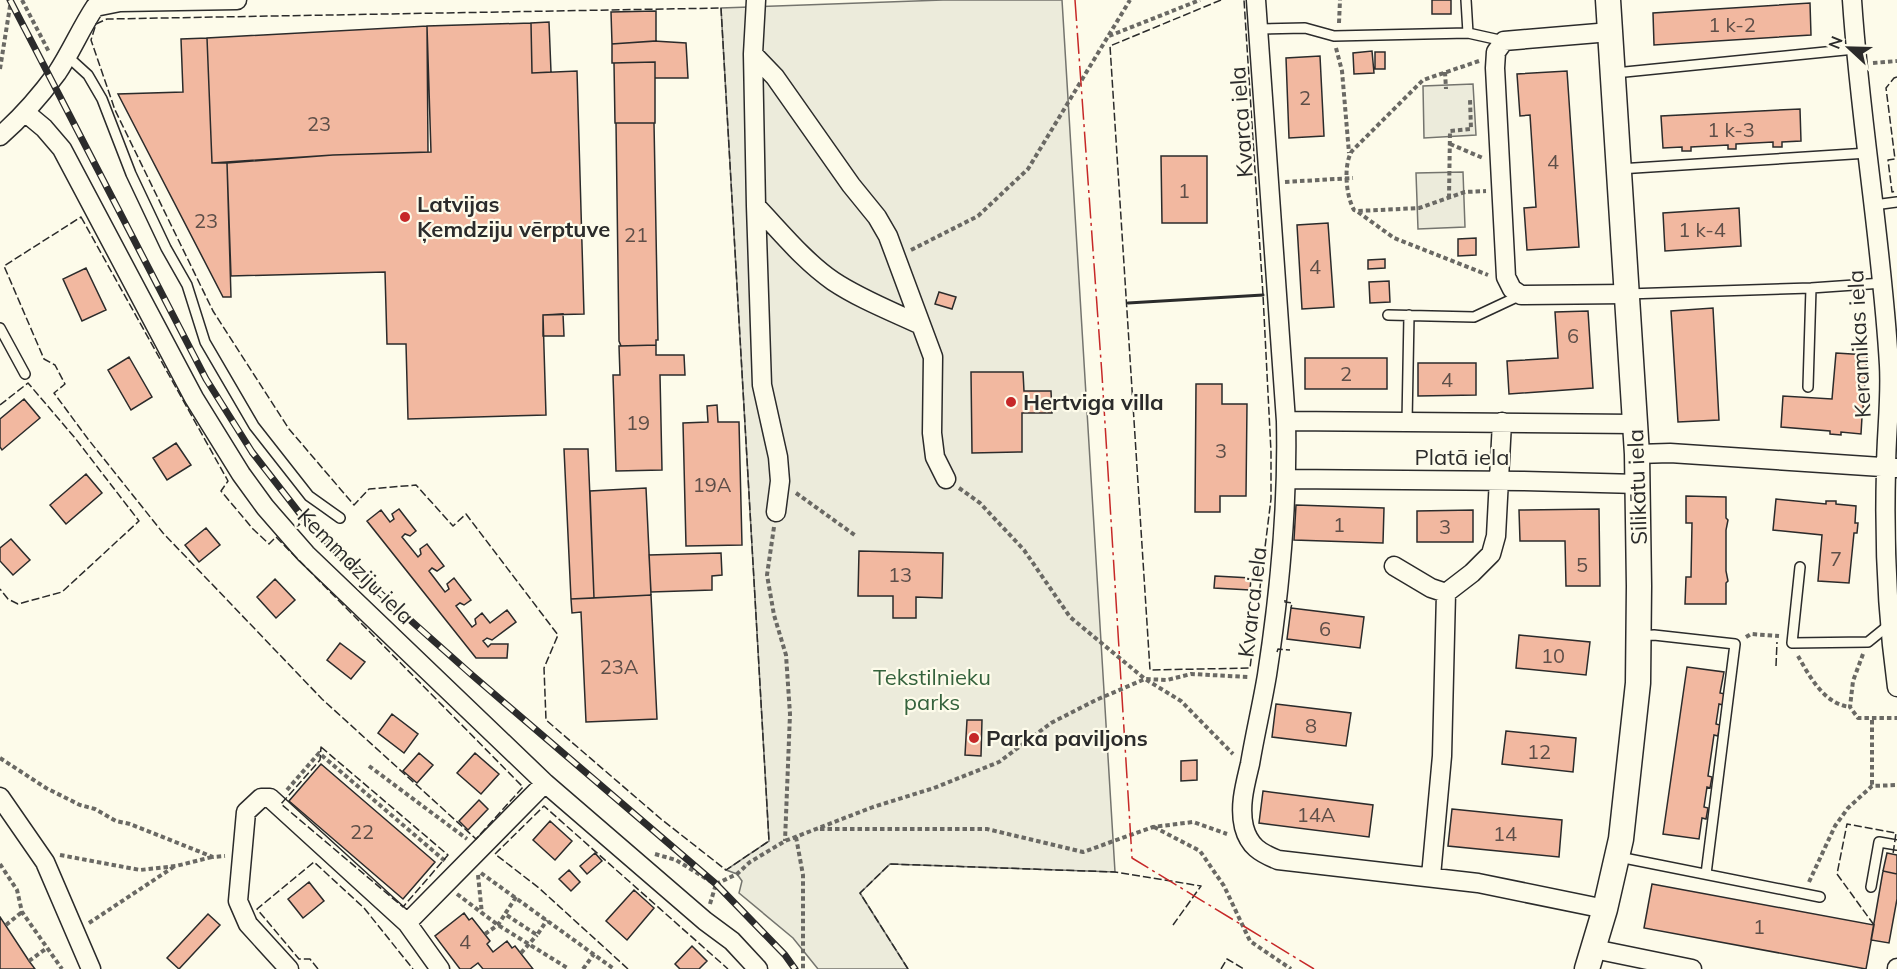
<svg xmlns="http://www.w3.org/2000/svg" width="1897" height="969" viewBox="0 0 1897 969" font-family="Mulish,sans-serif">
	<rect width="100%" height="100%" fill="#fdfbea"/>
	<path fill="#ecebdb" stroke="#74746e" stroke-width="1.5" d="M943 0H1062L1115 872 890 864 860 893 908 969H818L793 938 739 893 742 881 737 874 726 870 769 841 721 8Z
		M1473 84 1476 135 1424 138 1423 86Z
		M1463 172 1465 227 1418 229 1416 173Z"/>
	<path fill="#f2b8a0" stroke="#2b2b2b" stroke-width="1.5" d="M1432 0H1451V14H1432Z
		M1810 3 1811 35 1654 45 1653 13Z
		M656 11V41L612 44 611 12Z
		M549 22 551 72 532 73 531 23Z
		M531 23 532 73 577 71 584 314 543 315 546 415 408 419 406 344H387L385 272 231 276 227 163 333 155 431 152 427 26Z
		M427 26 428 152 333 155 212 163 207 38Z
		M207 38 212 163H227L231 297H223L118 94 183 92 181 39Z
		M654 41 686 43 688 78H655V62L612 63V44Z
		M1372 51 1374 73 1354 74 1353 53Z
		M1375 52H1385V69H1375Z
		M1320 56 1324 136 1289 138 1286 58Z
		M655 62V123H615L614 63Z
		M1567 71 1579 247 1527 250 1524 208 1536 207 1530 115 1520 116 1517 74Z
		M1800 109 1801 141 1782 142V147H1773V142L1736 144V149H1728V145L1691 147V151H1682V147L1663 148 1661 116Z
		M616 123H654L658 340H656V345L621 346 619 341Z
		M1161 156H1207V223H1162Z
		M1739 208 1741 246 1665 251 1663 213Z
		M1328 223 1334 307 1302 309 1297 225Z
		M1476 238V255L1458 256V239Z
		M1385 259V268L1368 269V260Z
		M86 268 106 310 82 321 63 279Z
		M1389 281 1390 302 1370 303 1369 282Z
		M939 292 956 297 952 309 935 304Z
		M1713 308 1719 420 1678 422 1671 311Z
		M1588 311 1593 388 1509 394 1507 361 1558 358 1555 312Z
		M563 314 564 336H543V315Z
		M656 345V355H684L685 375H660L662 470 616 471 613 375H620L619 346Z
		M1836 353 1867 355 1863 407H1866L1865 417H1862L1861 434 1841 432V435L1830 434V431L1781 427 1783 396 1832 399Z
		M129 357 152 397 131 410 108 370Z
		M1305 358H1387V389H1305Z
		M1418 363H1476V395L1418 396Z
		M971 372H1023L1024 391H1051L1052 413H1022V452L972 453Z
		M1196 384H1222V404H1247L1246 496H1220V512H1195Z
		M24 399 40 418 2 450 0 447V419Z
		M717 405 718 422H739L742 545 686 546 683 423 708 422 707 406Z
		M176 443 191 465 167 480 153 458Z
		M564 449H588L594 598 571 599Z
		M86 474 102 493 66 524 50 505Z
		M646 488 651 595 594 598 590 491Z
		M1686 496 1726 497V518L1728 520 1726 530V571L1728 581 1726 583V604H1685L1686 577H1691L1692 523H1686Z
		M1776 499 1826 504V501H1836V504L1856 506 1855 523H1858L1857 533H1854L1849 583 1818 581 1822 535 1773 530Z
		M1296 505 1384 508 1383 543 1294 540Z
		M399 509 416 531 410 536 405 534 402 537 418 557 421 554 420 549 427 544 444 566 437 571 432 568 429 571 445 592 449 589 447 584 454 578 471 600 464 605 460 603 456 606 472 627 476 624 475 619 482 613 490 623 507 610 516 622 492 640 487 638 483 641 488 647 491 644H508L507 658H476L367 521 381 510 390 522 394 519 392 514Z
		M1599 509 1600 586H1566L1565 541H1520L1519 510Z
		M1473 510V542H1417V511Z
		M206 528 220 545 199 562 185 545Z
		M11 539 30 560 13 575 0 561V548Z
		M859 551 943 553 942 598 916 597V618H893V596H858Z
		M721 553 722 575 712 576V590L651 592 649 555Z
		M1215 576 1251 578 1250 590 1214 588Z
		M275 579 295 600 276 618 257 597Z
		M651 595 657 719 586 722 581 612 572 613 571 599Z
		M1291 608 1364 617 1360 648 1287 639Z
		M1519 635 1590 642 1586 675 1516 668Z
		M340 643 365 662 351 679 327 660Z
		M1687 667 1724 672 1720 693 1725 694 1723 705 1719 704 1716 724 1720 725 1718 736 1714 735 1708 776 1712 777 1710 788 1707 787 1704 807 1708 808 1706 819 1702 818 1699 839 1663 834Z
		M1276 704 1351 713 1346 746 1272 737Z
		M392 714 418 734 404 753 378 733Z
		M967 720H982L981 756 965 755Z
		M1506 731 1576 738 1573 772 1502 764Z
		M419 753 433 765 417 783 403 771Z
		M475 753 499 774 481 794 457 773Z
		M1197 760V780L1181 781V761Z
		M321 764 435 862 403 899 289 801Z
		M1263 791 1373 805 1369 837 1259 823Z
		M479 800 488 809 468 830 459 821Z
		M1452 809 1562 820 1559 857 1448 846Z
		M550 821 572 841 555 860 533 840Z
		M595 853 602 861 587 874 580 866Z
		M1887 853 1897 855V874L1883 871Z
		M569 870 580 882 571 891 559 879Z
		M1883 871 1897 874V899L1889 943 1871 940Z
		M309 882 324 901 303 918 288 899Z
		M1652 884 1874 925 1866 969 1644 928Z
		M634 890 654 908 627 940 606 921Z
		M464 913 469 920 472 918 490 941 487 944 493 952 507 941 512 948 515 946 533 969H483L478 963 470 969H460L435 936Z
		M208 914 220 925 179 969 167 958Z
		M0 917 29 961 35 969H0Z
		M692 946 707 961 699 969H680L675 964Z"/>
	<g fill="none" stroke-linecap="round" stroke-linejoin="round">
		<g stroke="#2b2b2b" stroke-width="12">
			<path id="service" d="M1466 0 1468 33
				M1258 29 1305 28 1334 36 1468 33 1504 41
				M66 55 88 75 102 99 131 174 166 248 187 285 205 342 254 426 309 496 340 518
				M1615 73 1855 49
				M1619 169 1868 153
				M1874 205 1897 202
				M1627 294 1811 288 1883 283
				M1388 315 1474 317 1521 295
				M0 328 25 374
				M1808 387 1811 288
				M1407 422 1409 315
				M1800 567 1792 643 1868 642 1889 625
				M1639 636 1654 635 1735 644 1706 874
				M1619 857 1820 897
				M1871 887 1879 842 1897 845"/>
		</g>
		<g stroke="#2b2b2b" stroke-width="21">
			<path id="minor" d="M756 0 753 54 756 206C780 231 804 261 833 281 860 299 891 311 921 325
				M1256 0 1286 421C1288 506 1280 590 1267 675 1262 705 1255 734 1250 764 1245 785 1239 806 1244 827 1249 846 1260 853 1278 860L1478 883 1605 909
				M1852 0C1860 122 1882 243 1889 365 1891 400 1886 435 1886 470 1884 543 1887 614 1897 687
				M1610 32 1504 41 1496 52 1495 68 1506 277 1512 289 1521 295 1627 294
				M753 54 775 77 851 185 877 217 888 236 933 357 932 433 935 457 946 479
				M26 113 44 128 62 149 194 398 241 474 265 507 306 554 545 783 705 921 732 941 758 969
				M0 136C22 117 40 96 57 73 71 52 81 28 95 7L120 2 237 0
				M756 206 762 385 778 457 780 481 776 512
				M1286 421 1635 424
				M1637 454 1670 453 1897 468
				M1287 479 1523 481 1638 484
				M1394 566 1431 588 1446 593 1442 756 1431 876
				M1446 593 1472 573 1491 554 1496 536 1502 422
				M0 797 45 862 91 969
				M1594 949 1692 969
				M289 969 248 924 238 901 246 812 261 798H270L407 923
				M440 969 407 923 545 783
				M1897 969V968"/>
		</g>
		<g stroke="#2b2b2b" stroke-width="27">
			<path id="secondary" d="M1587 969 1605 909 1621 839 1638 683 1639 586 1637 454 1608 0"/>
		</g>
		<path stroke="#6a6964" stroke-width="4" stroke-dasharray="4.5 3" stroke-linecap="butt" d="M22 0 49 52
			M1339 23 1340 0
			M1109 36 1200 0
			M1336 48 1342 71 1349 153
			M1479 61 1423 80 1352 151C1343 165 1346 196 1354 210L1358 211 1419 208 1465 192 1486 191
			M1873 63 1897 61
			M0 69 11 0
			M1445 72 1446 89
			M1450 144 1483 158
			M1285 182 1353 178
			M1449 198 1450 131 1471 129 1470 100
			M1358 212 1394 238 1488 275
			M911 250 978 216 1028 169 1130 0
			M959 488 980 503 1024 550 1070 617 1145 679 1181 701 1233 754
			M796 493 856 536
			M774 527 767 575 774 615 786 655 790 714 785 841
			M1746 637 1751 634 1779 636
			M1863 654 1853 681 1850 707 1858 718H1897
			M1798 656C1810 677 1824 704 1850 707
			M1872 720V786
			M0 758 46 788 80 805 95 809 116 821 130 824 213 857 225 856
			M369 766 467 839
			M287 790 319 753 445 861
			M1154 827 1200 851 1224 886 1250 941 1291 969
			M820 829H987L1083 852 1153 827 1193 822 1227 834
			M796 837 803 875V969
			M655 854 676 860 715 884
			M60 855 140 870 176 866 212 857
			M0 864 17 890 22 912 62 969
			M481 873 614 969
			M478 875 482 914
			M1809 882 1835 826 1848 808 1872 786 1897 785
			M716 884 737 874 750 862 785 841 873 807 934 788 999 762 1051 723 1096 700 1145 679 1167 680 1191 674 1249 677
			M457 894 498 925 569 969
			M516 897 505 914 537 935 547 920
			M710 904 716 884
			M89 923 175 866
			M6 925 22 912
			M485 934 498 925 505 914
			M521 953 537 935
			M29 961 47 948
			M583 969 594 954"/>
		<use href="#service" stroke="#fdfbea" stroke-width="9"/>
		<use href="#minor" stroke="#fdfbea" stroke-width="18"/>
		<use href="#secondary" stroke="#fdfbea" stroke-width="24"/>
		<g stroke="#2b2b2b" stroke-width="7">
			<path id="rail" d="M10 0 206 379 252 452 301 515 355 571 472 675 716 884 785 955 795 969"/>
		</g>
		<use href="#rail" stroke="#fdfbea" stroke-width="4.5" stroke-dasharray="14" stroke-linecap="butt"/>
		<path stroke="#2b2b2b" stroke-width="1.5" stroke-dasharray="8 3" stroke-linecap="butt" d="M1221 0 1110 46 1150 670 1250 668 1271 499V452L1263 295 1244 0
			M721 8 769 841 726 870 661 819 546 720 544 668 558 635 466 514 453 526 416 485 369 489 354 505 289 429 213 311 115 110 91 40 96 24 107 19Z
			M1897 77 1894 78 1886 88 1895 159 1888 160 1892 192 1897 191
			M81 217 228 481 221 491 253 529 269 544 276 537 523 787 476 839 322 699 163 533 88 439 54 393 65 384 55 365 44 359 4 266Z
			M0 405 28 383 75 438 139 521 62 592 18 604 8 599 0 589
			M1285 600V602L1292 603 1291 608
			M1277 652 1278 649 1290 650
			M1776 666 1777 642
			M321 747 448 855 403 907 281 804 320 760Z
			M1874 925 1837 874 1847 824 1896 833 1893 854
			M318 969 310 959H299L257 909 314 862 364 908 413 969
			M628 969 539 888 495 854 544 806 728 969
			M908 969 860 893 890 864 1115 872 1201 886 1173 925
			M1221 969 1227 959 1244 969"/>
		<path stroke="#2b2b2b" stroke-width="3" d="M1128 303 1263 295"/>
		<path stroke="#c62828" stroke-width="1.5" stroke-dasharray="21 4.5 3 4.5" stroke-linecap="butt" d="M1075 0 1102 375 1132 858 1314 969"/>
	</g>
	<g fill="#c62828" stroke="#fdfbea" stroke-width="2">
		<circle cx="405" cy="217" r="6"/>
		<circle cx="1011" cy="402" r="6"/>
		<circle cx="974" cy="738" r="6"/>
	</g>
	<g text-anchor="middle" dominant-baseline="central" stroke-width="4.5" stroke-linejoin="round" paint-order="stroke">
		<g font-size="20" fill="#5d4e48">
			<text x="1732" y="24">1 k-2</text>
			<text x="1305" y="97">2</text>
			<text x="319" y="123">23</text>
			<text x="1731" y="129">1 k-3</text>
			<text x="1553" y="161">4</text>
			<text x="1184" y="190">1</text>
			<text x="206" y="220">23</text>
			<text x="1702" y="229">1 k-4</text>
			<text x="636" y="234">21</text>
			<text x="1315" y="266">4</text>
			<text x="1573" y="335">6</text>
			<text x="1346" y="373">2</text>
			<text x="1447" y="379">4</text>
			<text x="638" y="422">19</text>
			<text x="1221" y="450">3</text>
			<text x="712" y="484">19A</text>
			<text x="1339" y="524">1</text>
			<text x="1445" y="526">3</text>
			<text x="1836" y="558">7</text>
			<text x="1582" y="564">5</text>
			<text x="900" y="574">13</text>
			<text x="1325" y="628">6</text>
			<text x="1553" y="655">10</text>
			<text x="619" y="666">23A</text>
			<text x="1311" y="725">8</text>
			<text x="1539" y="751">12</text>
			<text x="1316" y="814">14A</text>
			<text x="362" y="831">22</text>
			<text x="1505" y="833">14</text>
			<text x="1759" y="926">1</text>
			<text x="465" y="941">4</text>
		</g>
		<g font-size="22" fill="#2b2b2b" stroke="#fdfbea">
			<text transform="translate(1241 122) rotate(-94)">Kvarca iela</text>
			<text transform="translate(1859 344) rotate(-93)">Keramikas iela</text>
			<text x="1462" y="457">Platā iela</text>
			<text transform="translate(1637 487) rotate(-92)">Silikātu iela</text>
			<text transform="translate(356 566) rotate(45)">Ķemmdziju iela</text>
			<text transform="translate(1252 602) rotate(-83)">Kvarca iela</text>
		</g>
		<g font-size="22" font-weight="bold" fill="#2b2b2b" stroke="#fdfbea" text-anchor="start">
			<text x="417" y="204">Latvijas<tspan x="417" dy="25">Ķemdziju vērptuve</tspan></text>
			<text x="1023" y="402">Hertviga villa</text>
			<text x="986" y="738">Parka paviljons</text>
		</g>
		<g font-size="22" fill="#34623c" stroke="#fdfbea">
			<text x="932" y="677">Tekstilnieku<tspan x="932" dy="25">parks</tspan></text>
		</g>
	</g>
	<g transform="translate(1849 48) rotate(292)" stroke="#fdfbea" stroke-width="4.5" paint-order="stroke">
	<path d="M0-4.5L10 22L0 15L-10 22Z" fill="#2b2b2b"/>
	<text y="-9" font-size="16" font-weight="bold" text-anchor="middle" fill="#2b2b2b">N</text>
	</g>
</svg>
